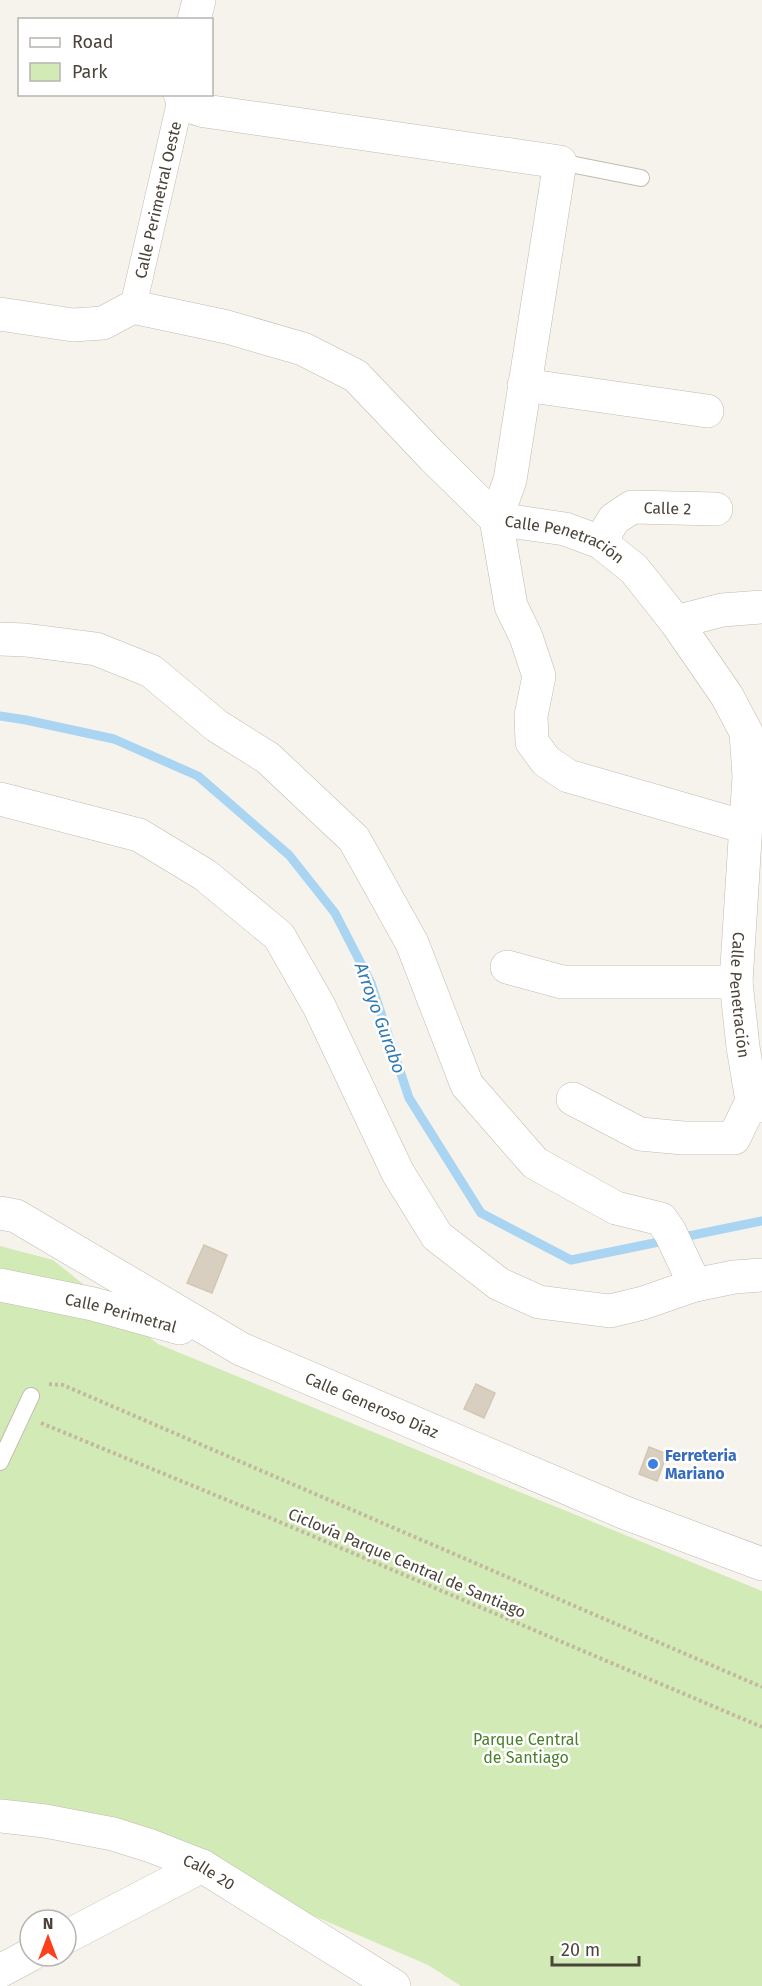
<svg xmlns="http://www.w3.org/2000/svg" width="762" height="1986" viewBox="0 0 762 1986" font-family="'Fira Sans',sans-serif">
	<rect width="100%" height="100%" fill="#f6f3ec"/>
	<path fill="#d2eab5" d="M0 1246 53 1260 158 1344 762 1591V1986H461L428 1965 151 1846 0 1821Z"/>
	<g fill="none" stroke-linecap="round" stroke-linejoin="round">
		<path stroke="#a9d4f2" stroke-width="9" d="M0 716 26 720 114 739 198 776 289 855 335 913 371 983 409 1098 481 1213 571 1260 762 1221"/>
	</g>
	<path fill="#d8cfc1" stroke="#d3c7b4" stroke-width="1.5" d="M204 1245 227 1255 212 1293 187 1283Z
		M476 1384 495 1393 484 1418 464 1409Z
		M649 1447 667 1454 657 1481 639 1474Z"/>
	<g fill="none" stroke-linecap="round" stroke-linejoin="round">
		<g stroke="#c2bbae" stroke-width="18">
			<path id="service" d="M560 162 641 178
				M0 1462 31 1396"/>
		</g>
		<g stroke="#c2bbae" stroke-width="27">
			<g id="pedestrian">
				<path id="s1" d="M133 307 181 98"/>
			</g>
		</g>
		<g stroke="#c2bbae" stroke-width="34">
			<g id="minor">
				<path d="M194 20 199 0"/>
				<path d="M180 94C183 106 194 108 205 111L560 162 510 480 496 519 511 606 526 637 539 676 531 716 532 742 546 761 568 776 745 827"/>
				<path id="s2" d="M0 314 73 325 103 323 133 307 227 327 303 349 356 376 433 457 496 519 565 529 600 542 634 569 676 622 727 696 746 732 749 776 736 982 743 1047 752 1101"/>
				<path d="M524 385 707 411"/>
				<path id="s3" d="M600 542 614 519 632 507 716 509"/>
				<path d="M676 622 722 610 762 607"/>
				<path d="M0 639 25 640 96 649 151 671 217 726 268 758 354 839 412 943 467 1085 535 1163 616 1208 661 1219 670 1232 695 1285"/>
				<path d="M0 799 139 835 205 875 279 936 319 1006 398 1173 437 1236 499 1284 539 1302 610 1311 643 1303 695 1285 734 1277 762 1275"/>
				<path d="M507 967 562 982H736"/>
				<path d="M573 1099 640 1134 683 1138H734L752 1101 762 1106"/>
				<path id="s4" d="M0 1213 16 1216 241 1349 623 1512 762 1564"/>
				<path id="s5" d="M0 1285 93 1304 180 1328"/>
				<path id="s6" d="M0 1816 45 1821 113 1834 151 1846 202 1866 394 1986"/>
				<path d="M66 1937 202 1866"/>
				<path d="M0 1971 30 1955"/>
			</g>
		</g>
		<path stroke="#c4b79f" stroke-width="4" stroke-dasharray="3 3" stroke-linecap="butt" d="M49 1384 63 1385 762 1687
			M41 1423 261 1514 762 1727"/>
		<use href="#service" stroke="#fff" stroke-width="16"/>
		<use href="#pedestrian" stroke="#fff" stroke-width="26"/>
		<use href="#minor" stroke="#fff" stroke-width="33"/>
	</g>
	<circle fill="#3f7fe0" stroke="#fff" stroke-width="2" cx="653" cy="1464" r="6"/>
	<g text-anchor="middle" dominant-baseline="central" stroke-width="5" stroke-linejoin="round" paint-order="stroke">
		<g font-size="16" fill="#4b4439" stroke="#fff">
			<text stroke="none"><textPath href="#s1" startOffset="110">Calle Perimetral Oeste</textPath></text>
			<text stroke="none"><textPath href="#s3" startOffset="84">Calle 2</textPath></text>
			<text stroke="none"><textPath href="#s2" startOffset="645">Calle Penetración</textPath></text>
			<text stroke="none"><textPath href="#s2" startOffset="1185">Calle Penetración</textPath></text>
			<text stroke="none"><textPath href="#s5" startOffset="124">Calle Perimetral</textPath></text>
			<text stroke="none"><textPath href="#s4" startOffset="420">Calle Generoso Díaz</textPath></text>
			<text transform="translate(407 1563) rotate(23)">Ciclovía Parque Central de Santiago</text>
			<text stroke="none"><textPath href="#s6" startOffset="218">Calle 20</textPath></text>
		</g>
		<g font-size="16" font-weight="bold" fill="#366cbe" stroke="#fff" text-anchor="start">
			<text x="665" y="1455">Ferreteria<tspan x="665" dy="18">Mariano</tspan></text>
		</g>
		<g font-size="16" fill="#4a7f2a" stroke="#fff">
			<text x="526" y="1739">Parque Central<tspan x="526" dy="18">de Santiago</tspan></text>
		</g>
		<g font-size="18" font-style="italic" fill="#2e7ab2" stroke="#fff">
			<text transform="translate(380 1018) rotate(70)">Arroyo Gurabo</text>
		</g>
	</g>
	<rect x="18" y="18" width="195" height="78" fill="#ffffff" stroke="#b7b4b0" stroke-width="1.5"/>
	<rect x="30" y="38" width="30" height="9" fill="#ffffff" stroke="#b7b4b0" stroke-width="1.5"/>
	<text x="72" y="48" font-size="18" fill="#4b4439">Road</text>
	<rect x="30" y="63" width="30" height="18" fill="#d2eab5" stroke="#b7b4b0" stroke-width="1.5"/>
	<text x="72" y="78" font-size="18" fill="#4b4439">Park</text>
	<g transform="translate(48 1938)"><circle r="28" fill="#ffffff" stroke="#b7b4b0" stroke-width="1.5"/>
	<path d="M0-4.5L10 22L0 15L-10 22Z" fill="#fc3f1d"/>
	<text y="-9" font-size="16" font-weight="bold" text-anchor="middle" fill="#4b4439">N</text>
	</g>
	<path d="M552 1956v9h87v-9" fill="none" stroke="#4b4439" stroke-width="3"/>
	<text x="561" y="1956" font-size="18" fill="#4b4439" stroke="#ffffff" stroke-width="4.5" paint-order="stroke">20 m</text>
</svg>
